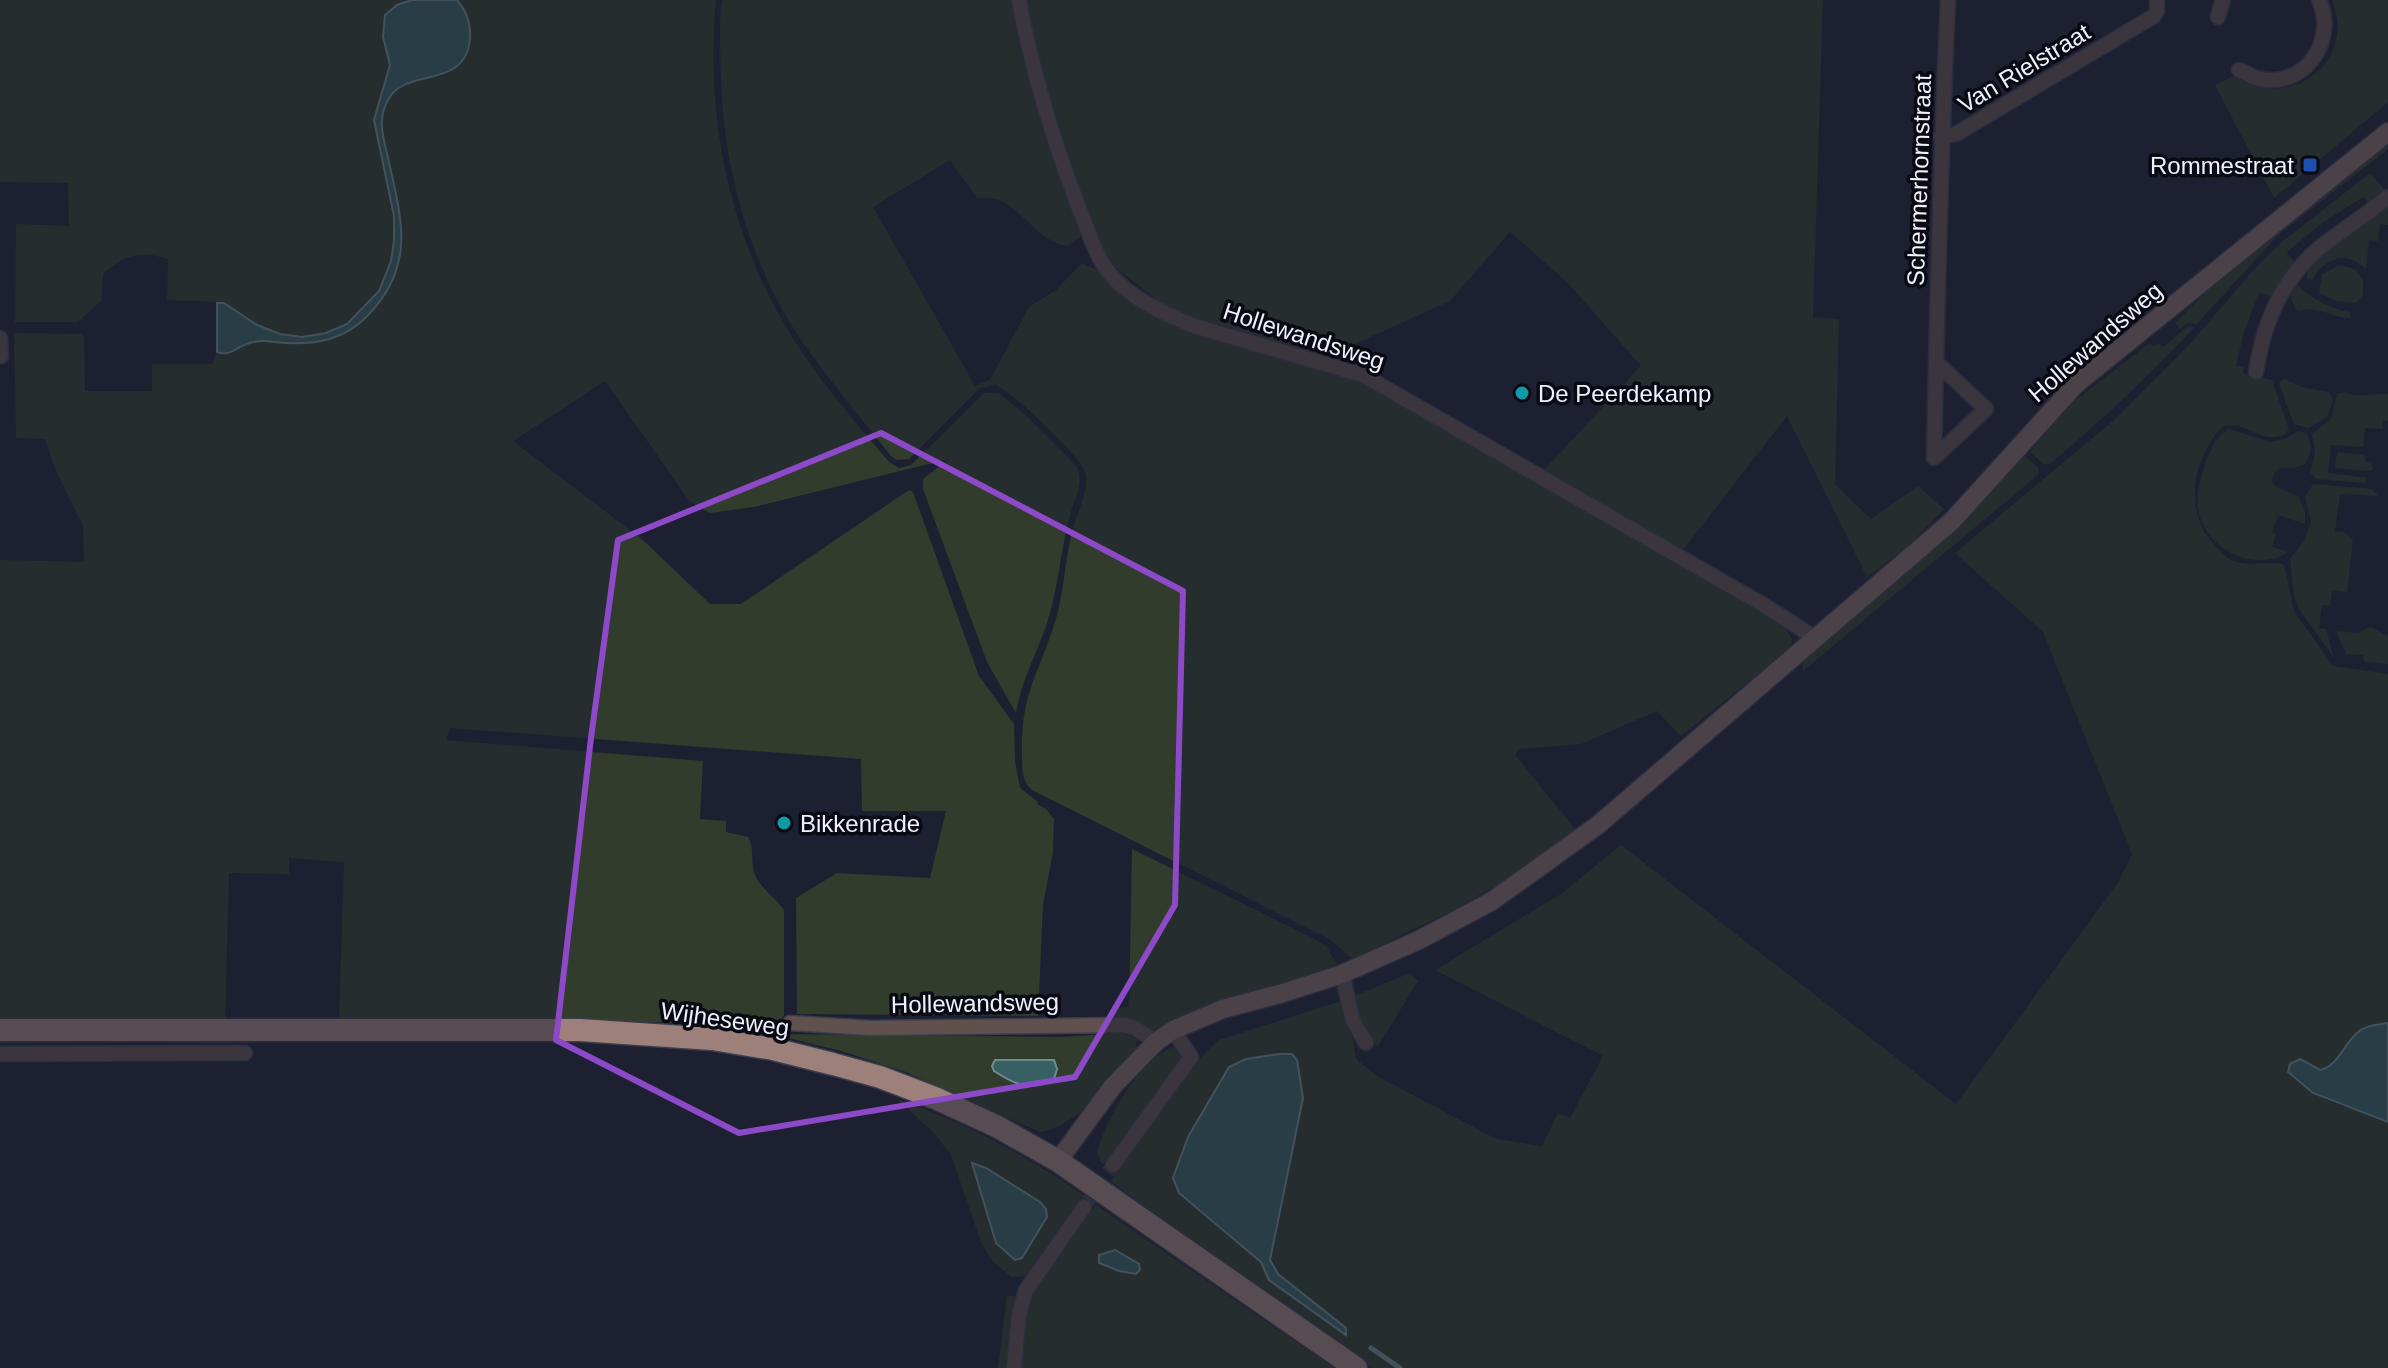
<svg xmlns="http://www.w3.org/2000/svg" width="2388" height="1368" viewBox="0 0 2388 1368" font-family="Arial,sans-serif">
	<rect width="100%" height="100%" fill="#1d2031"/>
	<path fill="#313c2c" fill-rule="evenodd" d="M0 0H716C705 114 728 228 786 327 814 375 853 419 889 462L899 468 911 465 984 393H998C1011 400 1073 459 1078 470 1083 483 1075 499 1071 512 1060 549 1059 589 1046 626 1036 655 1021 682 1016 713L987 662 923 489V479L949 459 754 507 710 513 690 502 605 381 513 441 644 541 710 604H741L909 490 913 492 979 676 1014 724 1015 761 1020 788 1038 802 1037 804 1046 809 1054 819 1053 852 1043 905 1038 1016 797 1014 796 898 837 873 930 878 946 811H862L861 759 450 728 446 740 703 761 700 819 726 821V832L748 837C755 848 750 863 755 875 761 889 776 898 784 910V1015L773 1034 1062 1037 1121 1033 1137 1039 1135 1051C1108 1081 1082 1125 1040 1132L906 1072 841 1051 756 1030 659 1022 339 1021 344 862 289 858V874L229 873 225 1021 0 1022V560L84 562 83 526 56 471 45 439 16 438 14 333 80 334 84 337 85 391H152V364H212L217 352C230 356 235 348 247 344 257 340 269 341 280 343V334L257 325 220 302 167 300 168 259C141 250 123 255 103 274L102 300 78 322H15L16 224 69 226 68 183 0 182Z
		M722 0H1016L1082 230 1080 237 1066 246C1028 238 1018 192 977 198L950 160 873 207 975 386 990 380 1029 307 1056 290 1082 263 1101 272 1122 292 1376 387 1784 625 1792 639 1791 647 1681 736 1657 711 1581 744 1518 749 1515 755 1575 829 1504 881 1453 910 1352 959 1331 940 1032 790C1022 782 1022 769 1022 757 1020 698 1036 679 1053 628 1064 598 1064 564 1072 532 1076 514 1089 493 1086 474 1083 458 1012 392 996 385L980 388 909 459 897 460 891 456C861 418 829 380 801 340 750 264 724 170 721 80 721 53 718 26 722 0Z
		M1025 0H1823L1813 317 1839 319 1835 484 1871 519 1918 486 1944 509 1910 544 1867 577 1787 416 1683 550 1544 470 1641 366 1568 283 1510 232 1450 301 1328 356 1180 313 1157 300 1114 266 1098 241 1045 93Z
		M2332 0H2388V102L2274 198 2215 85 2234 76C2288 113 2358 63 2332 0Z
		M2388 139V149L2278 235 2197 324 2187 323 2180 329 2175 323 2234 264Z
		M2370 173 2385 190 2384 195 2371 206 2363 197 2322 223 2288 251 2287 254 2297 263 2273 297 2259 292 2243 335 2236 366 2244 367 2243 373 2272 380 2289 430C2267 452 2245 416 2221 428 2193 459 2184 510 2212 542 2219 549 2226 559 2236 562 2250 567 2274 559 2284 565L2294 611 2333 666 2388 674V1023C2377 1025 2365 1025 2357 1033 2343 1045 2338 1065 2320 1070L2300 1059 2290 1064 2291 1076 2313 1093 2329 1101 2388 1122V1368H1373L1304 1323 1112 1182 1115 1174C1147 1129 1177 1076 1219 1040L1341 1001 1352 1034 1356 1059 1377 1076 1496 1139 1542 1146 1558 1113 1570 1118 1603 1056 1435 970 1561 894 1621 845 1956 1104 2119 881 2132 854 2043 632 1955 553 2114 420 2188 346 2251 273 2283 241ZM1279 1054H1292L1297 1060 1303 1098 1270 1260 1278 1274 1345 1328V1334L1269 1280 1261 1262 1229 1068 1246 1059Z
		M2388 204V225L2380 224 2378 241 2369 240 2366 269C2346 249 2324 258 2312 280L2307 279V271L2315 260Z
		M2338 265 2355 269 2363 280V295L2356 303 2336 301 2319 293 2322 275Z
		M2294 283C2313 298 2324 307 2349 312L2351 318C2332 319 2318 303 2298 312 2291 302 2288 294 2294 283Z
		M2187 327H2195C2149 376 2101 421 2050 464H2043L2030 452 2067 407 2150 343 2153 347 2159 343 2163 347Z
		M2285 379 2301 387 2329 392 2333 399 2328 416 2308 428 2294 424 2280 387V382Z
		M2345 392C2359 399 2373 392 2388 394V421H2383L2382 429 2365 428 2363 447 2331 445 2328 473 2368 478 2364 483 2317 479 2310 472 2315 453 2312 434 2331 419 2337 394Z
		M2229 429 2270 442 2285 439 2298 431 2306 433C2313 444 2312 453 2305 464L2294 468H2279C2259 489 2288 489 2299 497L2305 512V524L2278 515 2272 532 2276 534 2272 547 2288 552C2280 558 2270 560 2259 560 2231 560 2201 537 2198 507 2196 493 2201 478 2205 464 2210 451 2216 435 2229 429Z
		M2337 452 2364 455 2366 463 2371 461 2373 469 2369 471 2335 468Z
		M2025 456 2038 468 2039 474 1803 671 1802 662Z
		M2313 484 2371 489 2377 494V496L2340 494 2335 531 2344 532 2353 539 2347 592 2332 590 2330 605H2322L2319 628 2326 629 2334 658 2299 609 2294 595 2290 559 2304 541 2311 522 2305 497Z
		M2370 627 2388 636V664L2364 661 2363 655 2346 654 2336 631 2357 633Z
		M1132 849 1317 940 1327 947 1336 964 1285 983 1207 1005 1158 1031 1149 1030 1130 1018 1115 1019 1113 1008 1129 1007Z
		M1410 973 1418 981 1378 1046C1361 1035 1358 1016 1352 997Z
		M1173 1047 1180 1052V1059L1103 1165 1097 1154C1104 1121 1141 1059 1173 1047Z
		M898 1100C965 1122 1025 1155 1083 1195L1026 1276 1012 1277 993 1262 981 1242 951 1155 934 1133ZM972 1163 986 1168 1040 1202 1045 1209 996 1243Z
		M1096 1205 1334 1368H1019L1026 1307 1030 1306 1035 1289Z
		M1007 1295 1016 1297 1017 1303 1009 1368H998Z"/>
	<path fill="#386062" stroke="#6f8c91" stroke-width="2" d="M412 0H457C467 12 471 23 470 39 465 91 405 66 388 100 378 118 382 134 387 153 400 214 418 263 369 314 343 342 311 346 274 342 267 341 258 340 250 343 237 346 231 357 217 352V303H224L257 325 280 334 302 337 326 333 347 324 379 291 391 261 394 241V216L374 120 390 65 383 37 385 15 397 5Z
		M2388 1023V1122L2313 1093 2288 1072 2290 1064 2300 1059 2320 1070C2338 1066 2343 1045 2357 1033 2365 1025 2377 1025 2388 1023Z
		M1279 1054H1292L1297 1060 1303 1098 1270 1260 1278 1274 1346 1328V1335L1269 1280 1261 1262 1179 1193 1173 1178 1188 1137 1229 1067 1246 1059Z
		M995 1060H1054L1057 1069 1054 1079C1032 1093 1014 1084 994 1071L992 1066Z
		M972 1163 986 1168 1040 1202 1046 1209 1047 1217 1022 1258 1015 1260 996 1243Z
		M1115 1250 1139 1264 1140 1270 1136 1274 1119 1271 1099 1263V1255Z"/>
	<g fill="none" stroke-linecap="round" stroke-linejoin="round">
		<path stroke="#6f8c91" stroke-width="5" d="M1371 1348 1400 1368"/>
		<path stroke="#3c4050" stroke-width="14" stroke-dasharray="14 7" stroke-linecap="butt" d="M1084 1207 1113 1165"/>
		<g stroke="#3a3d4e" stroke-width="17">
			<path id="minor" d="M1019 0C1032 71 1053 140 1079 208 1088 230 1095 255 1110 274 1131 299 1165 314 1194 326L1363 375 1762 604 1817 639
				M2218 17 2223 0
				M2239 70C2245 72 2251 76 2256 78 2303 91 2338 42 2319 0
				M1941 137 1956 134 2154 16 2157 11V0
				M0 338 1 356
				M1936 362 1986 409 1934 458C1937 306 1941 153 1948 0
				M2256 372C2263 325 2281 281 2317 250 2340 231 2365 216 2388 197
				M1342 974 1353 1021 1366 1043
				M790 1023 871 1028 1124 1025 1135 1028 1156 1042
				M0 1054 245 1053
				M1113 1165 1191 1057 1173 1030
				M1014 1368 1019 1315 1026 1290 1084 1207"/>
		</g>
		<g stroke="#3a3d4e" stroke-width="21">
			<path id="secondary" d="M1058 1161 1113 1086 1156 1042 1173 1030 1223 1009 1283 993 1342 974 1419 940 1492 901 1598 825 1952 521 2076 384 2388 132"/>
		</g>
		<g stroke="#3a3d4e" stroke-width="25">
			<path id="primary" d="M0 1030H580L712 1039 773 1049 833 1064 880 1077 935 1098 998 1127 1058 1161 1356 1368"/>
		</g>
		<use href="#minor" stroke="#60514e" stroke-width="14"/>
		<use href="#secondary" stroke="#836c67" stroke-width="18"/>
		<use href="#primary" stroke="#9e807a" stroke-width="22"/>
	</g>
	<path d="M0 0H2388V1368H0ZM881 433 1183 591 1175 905 1075 1077 739 1133 556 1040 591 738 618 540Z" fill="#1d2031" fill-opacity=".55" fill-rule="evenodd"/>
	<path fill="none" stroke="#8c4ac8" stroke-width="6" stroke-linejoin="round" d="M881 433 1183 591 1175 905 1075 1077 739 1133 556 1040 591 738 618 540Z"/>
	<rect fill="#1a4fb4" stroke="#090a12" stroke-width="3" x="2302" y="157" width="16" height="16" rx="4"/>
	<g fill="#0f9aa8" stroke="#090a12" stroke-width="3">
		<circle cx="1522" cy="393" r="8"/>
		<circle cx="784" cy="823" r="8"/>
	</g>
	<g text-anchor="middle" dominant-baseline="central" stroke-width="7" stroke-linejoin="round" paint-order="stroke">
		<g font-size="24" fill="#eff2fe" stroke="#090a12">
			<text transform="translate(2024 68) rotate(-31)">Van Rielstraat</text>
			<text transform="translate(1919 180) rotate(-88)">Schermerhornstraat</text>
			<text transform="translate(1304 336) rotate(18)">Hollewandsweg</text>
			<text transform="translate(2095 342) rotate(-41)">Hollewandsweg</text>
			<text transform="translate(975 1003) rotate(-1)">Hollewandsweg</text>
			<text transform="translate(725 1019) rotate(8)">Wijheseweg</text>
		</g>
		<g font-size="24" fill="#eff2fe" stroke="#090a12" text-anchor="start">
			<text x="2294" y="165" text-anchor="end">Rommestraat</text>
			<text x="1538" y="393">De Peerdekamp</text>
			<text x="800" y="823">Bikkenrade</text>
		</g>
	</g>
</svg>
